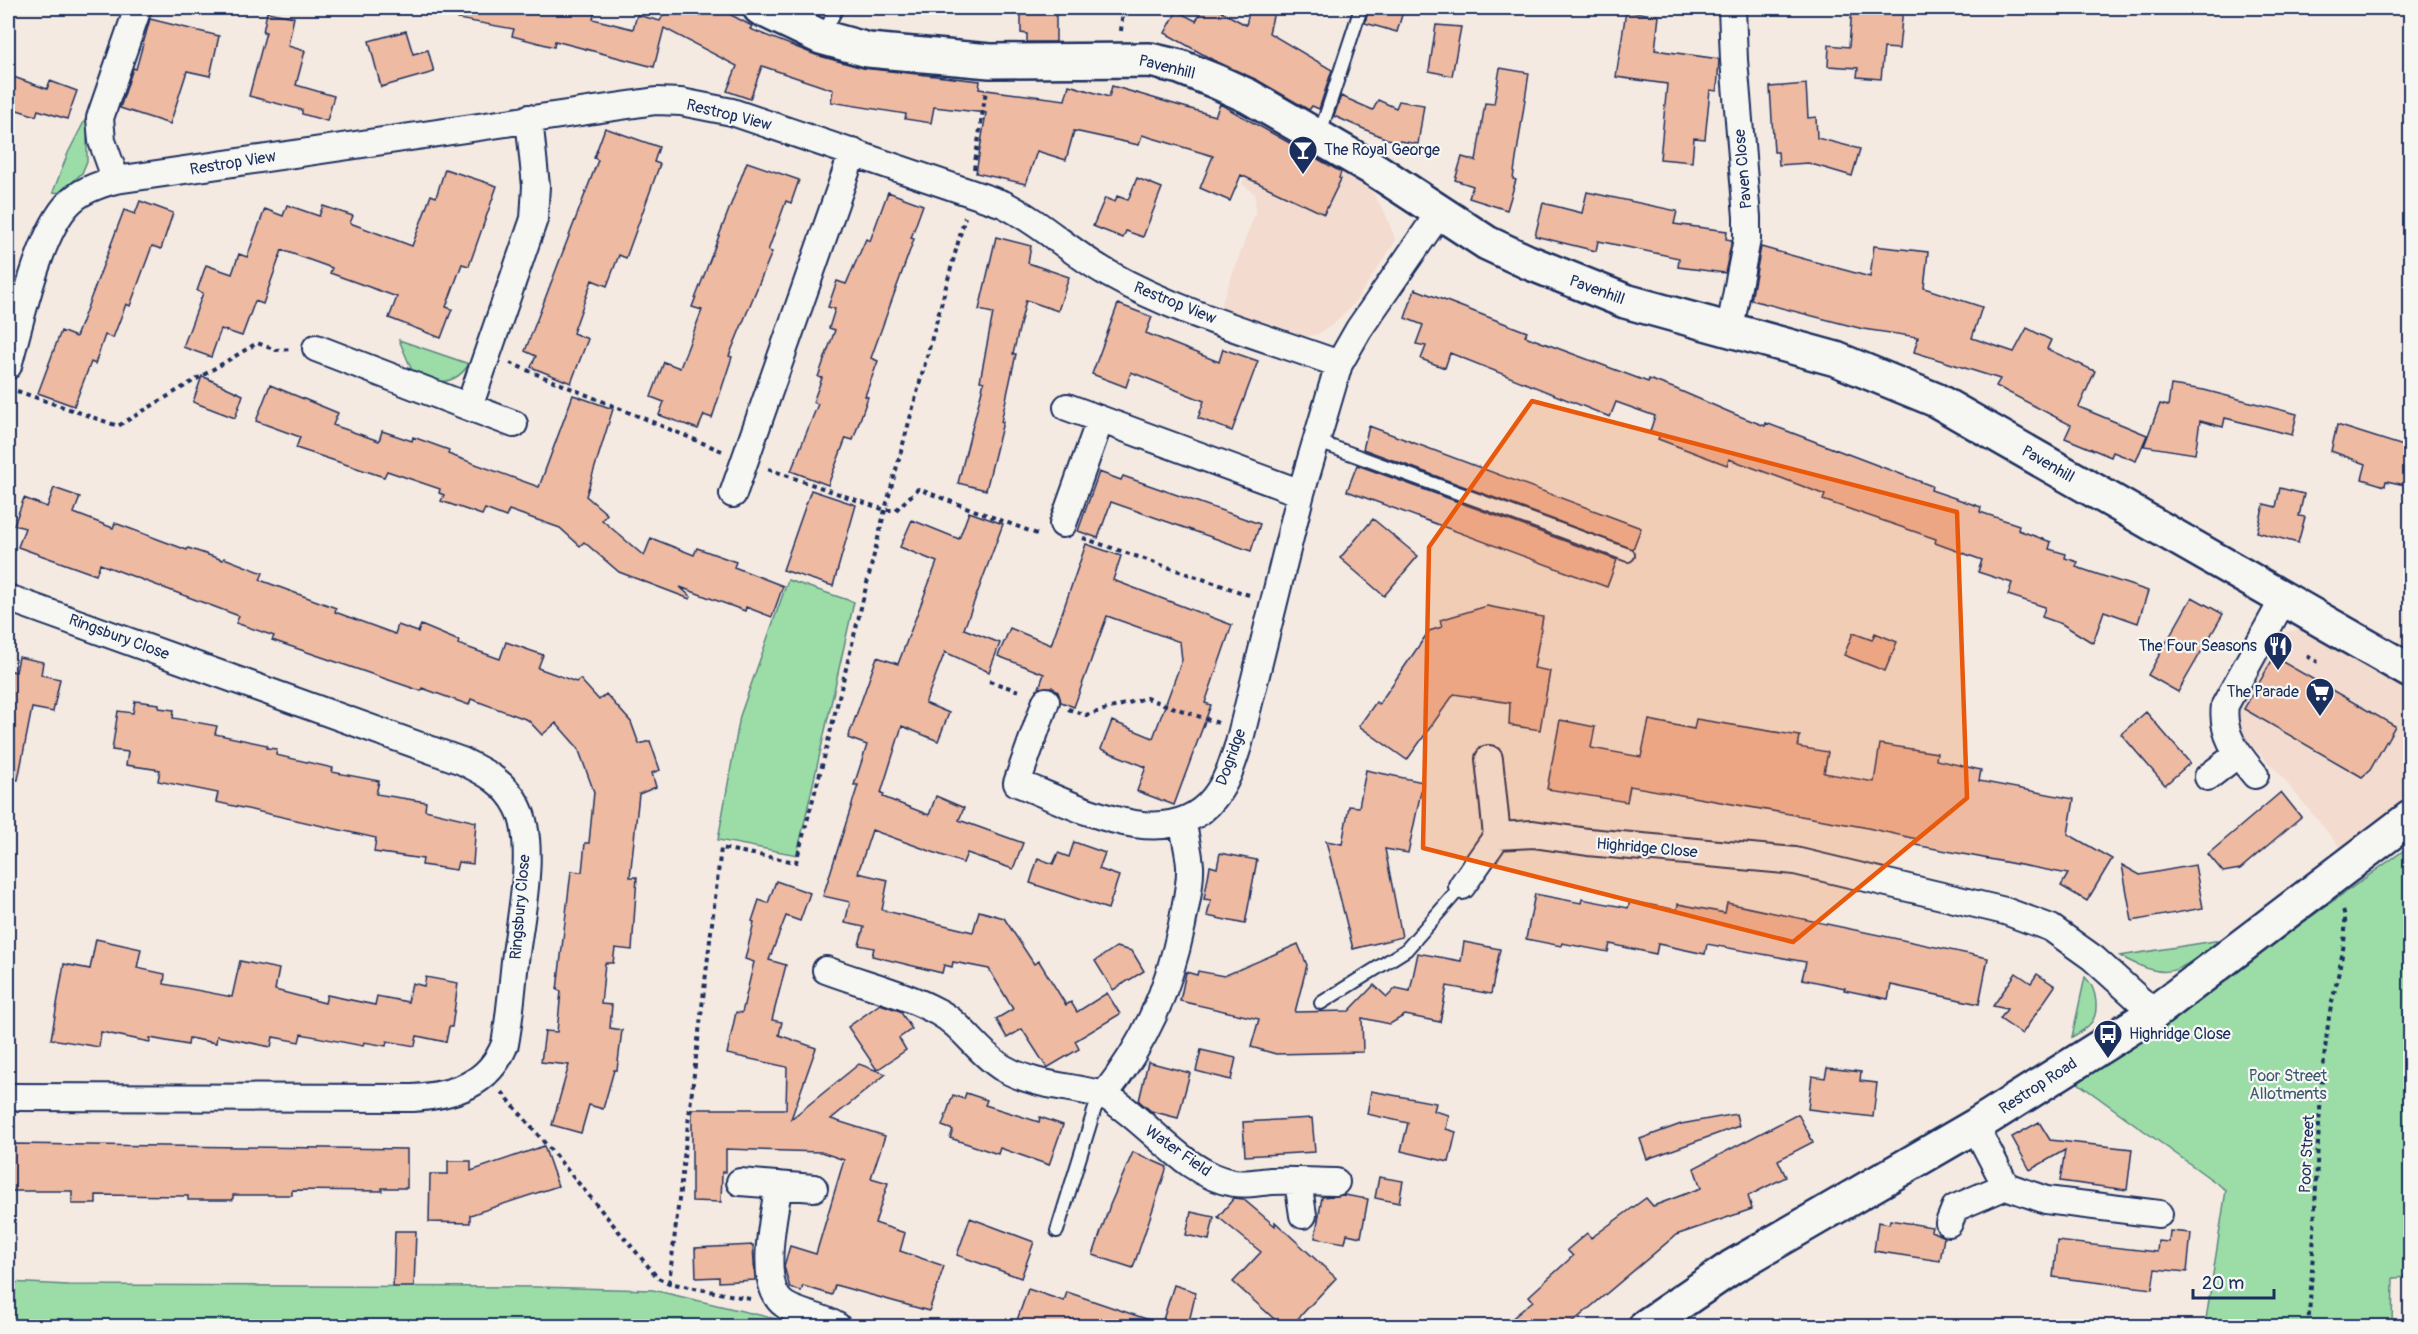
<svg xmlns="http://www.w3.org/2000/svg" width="2418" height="1334" viewBox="0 0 2418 1334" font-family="Pangolin,sans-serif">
	<rect width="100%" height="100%" fill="#f5eae2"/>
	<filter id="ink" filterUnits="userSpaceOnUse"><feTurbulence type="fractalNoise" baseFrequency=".0167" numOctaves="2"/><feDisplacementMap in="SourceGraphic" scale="12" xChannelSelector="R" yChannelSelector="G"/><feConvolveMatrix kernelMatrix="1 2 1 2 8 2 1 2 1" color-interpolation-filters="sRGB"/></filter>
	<g filter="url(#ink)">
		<path fill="#f3dccf" d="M1266 119 1365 181 1385 212 1396 241 1353 305 1333 325 1318 334 1302 337 1219 310 1255 213V194L1242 184Z
			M2410 586V654L2399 647Z
			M2299 621 2410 685V799L2342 850 2276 770 2237 732 2235 710 2277 633 2297 630Z"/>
		<path fill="#9cdda7" stroke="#5c8682" stroke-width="1.5" d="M87 116V161L82 173 61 193 53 192 68 153Z
			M399 340 469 364C454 387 436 383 414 375Z
			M788 580 854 602 797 855 718 840 740 716Z
			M2410 846V1277L2393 1278 2392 1326H2205L2226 1190 2078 1083Z
			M2221 940C2177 971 2172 984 2120 956Z
			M2085 977C2097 988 2101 1015 2088 1026 2083 1031 2077 1034 2072 1037Z
			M8 1282 68 1285 536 1287 653 1290 806 1326H8Z"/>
		<path fill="#efbaa2" stroke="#1b2f5e" stroke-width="1.5" d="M459 8H596L593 19 633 29 637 15 660 21 667 8H718L752 26 750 29 816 55 863 68 980 81 979 89 1065 100 1069 85 1109 97 1112 86 1215 116 1220 104 1341 172 1339 178 1341 179 1324 214 1241 175 1230 201 1200 188 1213 156 1142 135 1139 145 1074 131 1066 160 1037 151 1026 184 976 173 986 113 934 107 931 123 905 119 906 114 831 102 833 90 762 66 750 99 727 91 737 66 664 28 654 67 555 41 554 47 512 36 514 29 458 19Z
			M1021 8H1056V42H1027V34L1021 33Z
			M1203 8H1215L1246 25 1250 8H1275L1269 33 1332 70 1319 109 1312 106 1309 110 1257 80 1213 60 1165 33 1177 11 1196 21Z
			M1369 8H1404L1397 32 1365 23Z
			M1852 8H1903L1899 49 1884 48 1881 79 1857 77 1858 68 1828 66 1829 45 1849 47Z
			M1626 11 1659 16 1655 50 1719 59 1717 91 1710 90 1705 139 1694 138 1692 162 1660 159 1667 84 1616 77Z
			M267 12 294 17 288 46 305 51 296 85 334 96 327 121 302 114V110L249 96 266 32H263Z
			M150 19 219 36 210 76 187 71 170 124 120 108 133 68 136 69Z
			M1436 25 1461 27 1452 76 1429 71Z
			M406 31 413 54 428 50 434 72 381 87 369 41Z
			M1500 68 1529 73 1513 179 1516 180 1507 210 1469 198 1473 186 1455 180 1462 157 1476 161 1485 103 1494 104Z
			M8 75 47 89 50 81 77 91 67 119 38 110 36 116 8 107Z
			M1806 84 1808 118 1816 117 1817 138 1860 149 1852 176 1808 163 1779 165 1778 152H1774L1770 87Z
			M1341 96 1373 110 1378 100 1396 108 1399 101 1424 105 1418 144 1387 139 1334 116Z
			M605 128 659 147 654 162 660 164 626 258 619 255 607 286 592 280 573 333 588 339 571 383 531 367 536 356 525 351 598 160 594 158Z
			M747 162 799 180 791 203 786 201 768 251 772 252 729 356 732 357 712 418 704 415 698 429 659 415 664 402 651 397 664 362 680 368 702 310 692 307Z
			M445 169 497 186 469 266 462 264 446 307 452 309 441 338 389 318 397 297 330 273 332 268 282 250 263 304 255 301 242 336 221 329 211 357 183 347 203 293 197 291 206 265 232 274 239 254 247 257 265 209 283 216 287 205 319 216 323 206 353 216 350 223 412 246 431 195 436 197Z
			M1137 178 1162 188 1143 237 1126 231 1123 238 1093 226 1105 198 1115 202 1117 196 1128 200Z
			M888 192 923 205 911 238 914 239 871 358 878 361 865 396 868 397 853 440 846 438 828 485 791 471 818 404 813 402 822 378 818 377 835 330 829 328 835 309 828 307 837 281 846 284 866 239 870 241Z
			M1587 192 1677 211 1674 224 1727 231 1726 239 1732 240 1725 273 1678 267 1679 258 1598 241 1596 251 1535 236 1543 203 1582 213Z
			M140 201 173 213 161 249 152 246 130 306 126 304 113 338 105 335 95 364 91 362 74 406 38 393 61 331 76 337 124 210 135 214Z
			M996 237 1031 246 1028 263 1069 277 1058 311 1026 300 1013 354H1016L1001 422H1003L986 490 958 483 984 382 980 381 993 313 979 310Z
			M1874 246 1928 252 1924 288 1982 307 1972 338 2014 352 2027 328 2051 340 2047 349 2095 371 2079 407 2147 435 2136 461 2113 452 2111 457 2065 438 2071 425 1996 386 2000 379 1914 352 1918 337 1863 329 1751 300 1761 247 1870 277Z
			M1415 289 1527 332 1525 336 1648 382 1649 379 1676 389 1734 414 1765 426 1766 423 1932 486 1931 490 1981 507 1980 512 2019 525 2018 530 2051 542 2049 549 2066 554 2065 558 2078 562 2076 567 2148 591 2138 623 2104 611 2093 643 2062 624 2042 617 2045 607 2008 595 2012 583 1978 572 1982 560 1935 543 1936 539 1823 500 1825 495 1784 479 1729 459 1727 465 1658 439 1660 435 1650 431 1655 416 1616 402 1610 417 1450 353 1445 368 1421 359 1426 346 1416 344 1423 325 1405 318Z
			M1118 304 1152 317 1146 333 1219 362 1223 349 1258 361 1232 431 1198 418 1204 401 1131 372 1126 387 1092 374Z
			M202 376 243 395 235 418 193 402Z
			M270 385 338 413 333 425 379 441 382 431 412 441 413 437 449 450 448 454 539 487 573 395 613 409 586 496 607 514 602 520 644 556 651 538 694 555 697 548 736 562 734 567 783 586 772 617 746 607 745 611 680 587 691 597 690 599 619 572 584 542 580 546 560 528 509 510 506 517 485 509 482 515 441 501 444 495 439 493 440 489 387 471 384 477 296 448 300 437 256 421Z
			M2171 385 2204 390 2297 414 2292 435 2225 418 2223 427 2200 421 2195 454 2144 446 2160 404 2168 406Z
			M2337 425 2410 448V486L2386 481 2385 486 2362 479 2366 464 2331 451Z
			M1369 426 1641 528 1633 549 1363 449Z
			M1357 465 1617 560 1607 587 1347 491Z
			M1099 472 1121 480 1123 476 1260 524 1251 551 1111 502 1098 538 1078 531Z
			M54 488 80 497 74 513 113 528 115 523 187 550 188 548 223 560 224 558 263 573 260 580 336 608 335 612 395 634 398 625 418 632 421 625 459 641 458 644 500 659 506 642 543 655 538 668 576 682 580 679 599 700 606 694 631 722 639 744 650 741 660 770 652 773 656 787 639 794 630 877H637L632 950 615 948 613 963H605L601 1004 612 1005 610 1028 622 1030 617 1070H614L603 1109 589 1105 581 1133 552 1125 569 1065 541 1062 545 1031 557 1032 561 991 557 990 571 871 582 872 585 843H589L594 792 578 748 556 723 542 735 528 720 471 699 469 705 422 688 421 691 272 640 274 636 236 623 239 616 100 564 96 575 18 547 25 528 14 525 24 498 47 507Z
			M2280 488 2304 494 2299 516 2305 517 2298 543 2257 532 2264 504 2276 507Z
			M811 490 856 505 833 586 783 570Z
			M969 512 1003 524 964 629 1000 643 989 672 945 652 925 703 949 713 938 741 902 726 881 793 884 794 883 797 929 815 936 796 964 808 959 820 1023 843 1013 869 967 853 963 863 872 830 858 873 888 880 882 910 973 932 979 911 1004 918 1034 964 1039 961 1066 1005 1071 1002 1077 1012 1107 993 1120 1014 1075 1041 1079 1049 1047 1068 1022 1029 1007 1038 996 1019 1013 1009 989 969 953 962 952 967 944 965 942 973 872 956 874 948 859 945 864 927 845 923 850 902 823 896 858 785H854L867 745 848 738 877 657 898 664 937 562 900 547 912 520 959 539Z
			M1373 519 1418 556 1384 596 1340 558Z
			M1086 544 1121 556 1113 580 1232 625 1205 703 1211 705 1174 805 1137 791 1146 767 1101 749 1112 721 1153 738 1182 660 1180 642 1107 616 1074 707 1061 702 1058 692 1052 687 1039 688 1044 674 998 656 1010 628 1051 645Z
			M2192 597 2223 614 2178 692 2148 675Z
			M1487 606 1543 617 1534 668 1550 671 1540 730 1509 725 1510 703 1454 694 1407 760 1359 726 1376 702 1379 704 1429 631 1442 627 1440 620Z
			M1853 633 1872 640 1875 633 1897 642 1885 671 1844 655Z
			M19 657 43 662 41 675 60 679 53 712 32 708 18 780 8 779V670L16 672Z
			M2274 657 2395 726 2370 770 2362 777 2244 709Z
			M135 701 159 704V708L174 710 173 718 217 726 215 734 267 745V748L277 749 276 755 333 768 332 772 379 781 376 794 426 802 425 810 476 822 473 864 458 862 456 870 422 865 423 859 374 852 376 838 216 802 218 793 158 781 160 770 126 765 128 752 112 750 118 711 133 713Z
			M2146 712 2190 763 2165 785 2121 734Z
			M1696 719 1800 736 1798 747 1828 752 1824 773 1874 782 1880 744 1937 753 1936 760 1981 770 1979 781 2074 799 2068 834 2112 859 2087 901 2061 886 2068 874 1915 845 1917 839 1863 827 1630 786 1627 802 1547 789 1560 720 1595 727 1591 748 1641 757 1649 720 1694 729Z
			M1366 770 1423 782 1408 853 1385 849 1402 937 1353 949 1326 841 1342 844 1349 806 1359 807Z
			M2281 792 2301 817 2240 869 2223 872 2208 854Z
			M1074 842 1105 853 1099 869 1119 876 1108 909 1030 883 1038 858 1053 864 1058 853 1069 857Z
			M1220 853 1257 860 1245 924 1207 916 1211 900 1204 899 1207 883 1210 866 1217 868Z
			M2122 865 2140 875 2195 865 2203 908 2132 921Z
			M776 881 810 893 800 921 786 916 769 960 786 965 772 1020 782 1022 779 1035 816 1048 791 1119 859 1064 886 1074 831 1119 885 1136 871 1178 888 1183 875 1223 905 1233 900 1251 944 1266 929 1311 835 1285 832 1295 803 1286 801 1291 790 1288 784 1266 790 1246 816 1254 844 1160 821 1152 726 1149V1172H722L721 1202 692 1201V1109H786L787 1067 727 1054 736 1012 742 1013 754 962 745 959 754 922 752 921 759 900 768 903Z
			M1535 894 1581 903 1582 899 1628 908 1630 901 1677 910 1678 904 1725 913 1727 903 1988 958 1979 1004 1891 985 1888 999 1844 990 1845 988 1802 979 1806 962 1707 944 1705 954 1658 944 1656 954 1610 944 1608 952 1562 943 1561 946 1526 939Z
			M96 939 141 949 137 968 165 974 164 984 232 997 240 961 279 969 275 990 325 1003 327 995 375 1005 377 996 408 1002 412 983 424 986 426 977 458 983 452 1027H449L446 1042 417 1036 415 1046 387 1041 386 1046 364 1042 363 1046 301 1034 299 1042 273 1037 271 1047 217 1036 216 1043 189 1038 188 1045 150 1038V1042L101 1032 99 1047 51 1039 64 964 90 969Z
			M1464 942 1500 949 1491 994 1447 986 1440 1022 1405 1015 1390 1024 1362 1018 1363 1052 1276 1054 1251 1047 1259 1019 1180 1001 1186 972 1197 975 1198 971 1224 976 1298 944 1307 965 1295 1012 1349 1011 1374 985 1387 997 1396 988 1410 991 1418 953 1461 961Z
			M1116 947 1132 951 1144 971 1113 990 1095 961Z
			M2016 973 2031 983 2037 974 2055 986 2022 1034 2000 1019 2007 1009 1993 1006Z
			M880 1004 900 1011 912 1029 899 1038 906 1050 877 1070 848 1027Z
			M1201 1050 1236 1058 1231 1080 1196 1071Z
			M1148 1062 1190 1073 1178 1118 1151 1111 1139 1101Z
			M1827 1068 1861 1072 1860 1081 1877 1083 1873 1117 1808 1109 1812 1076 1825 1078Z
			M1371 1091 1436 1103 1434 1111 1449 1115 1446 1129 1456 1132 1449 1162 1401 1151 1408 1123 1367 1114Z
			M966 1093 987 1100 985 1105 1039 1122 1040 1117 1063 1125 1049 1165 1000 1148 998 1154 950 1138 953 1130 942 1126 953 1095 964 1099Z
			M1736 1114 1739 1126 1647 1159 1640 1139 1681 1124Z
			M1798 1114 1813 1142 1778 1160 1786 1177 1748 1196 1752 1209 1676 1235 1568 1326H1503L1533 1301 1529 1296 1573 1256 1567 1250 1587 1233 1591 1238 1646 1198 1653 1206 1701 1188 1694 1168Z
			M1312 1118 1315 1152 1245 1156 1243 1122Z
			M2039 1122 2050 1140 2132 1149 2127 1190 2060 1181 2065 1150 2030 1170 2012 1137Z
			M11 1144 407 1149V1188H382V1191L292 1190V1195H233V1200H188V1196L96 1195V1204H72V1191H8V1149H11Z
			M544 1146 558 1186 470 1215V1223L429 1222 430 1174H448V1161H471V1171Z
			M1133 1152 1167 1167 1133 1268 1093 1255 1110 1205Z
			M1379 1177 1403 1181 1399 1203 1375 1198Z
			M1344 1195 1368 1199 1361 1237 1347 1234 1345 1243 1315 1238 1322 1197Z
			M1234 1198 1243 1199 1275 1226V1222L1336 1278 1291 1326H1282L1233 1282 1261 1252 1218 1217Z
			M1191 1212 1214 1217 1209 1240 1186 1235Z
			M970 1218 1034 1242 1021 1278 957 1255Z
			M1890 1220 1932 1227 1931 1231 1944 1237 1940 1261 1874 1251 1878 1222 1889 1224Z
			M395 1231H416L414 1287H393Z
			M2170 1231 2191 1233 2187 1272 2155 1269 2152 1289 2053 1277 2057 1241 2157 1252 2158 1241 2169 1242Z
			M753 1245 755 1280 719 1282V1277L696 1278 695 1248Z
			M1174 1285 1196 1292 1188 1326H1161Z
			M1028 1289 1064 1301 1067 1292 1158 1323 1157 1326H1015Z"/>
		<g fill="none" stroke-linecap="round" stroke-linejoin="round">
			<g stroke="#1b2f5e" stroke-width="16">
				<path id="lane" d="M822 36 837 8
					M1319 136 1361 8
					M1316 441 1628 555
					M1321 1003 1406 950 1462 886
					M1057 1231 1095 1108 1104 1095"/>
			</g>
			<g stroke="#1b2f5e" stroke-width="30">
				<path id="street" d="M138 8 100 118 102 141 116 180 656 101 681 102 732 112 1003 204C1042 223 1072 254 1109 274 1180 314 1262 336 1339 364L1359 329 1440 212
					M1730 328 1747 239V217L1734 60 1732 8
					M316 348 469 407 534 219 536 186 529 118
					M8 366C20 323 39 232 70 202 82 190 100 184 116 180
					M469 407 514 424
					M1067 407 1301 493
					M733 494 853 152
					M1063 524 1100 420
					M8 598 462 761C485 772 506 783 518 807 537 845 520 919 515 961 512 989 510 1017 505 1044 489 1085 454 1095 413 1098L8 1097
					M1046 701 1017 783C1073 804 1167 858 1214 798 1227 782 1233 762 1239 743L1301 493 1339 364
					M1489 759 1497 836 1533 834 1588 842 1795 861 2005 911 2051 928 2093 958 2154 1013
					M2255 775C2237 753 2221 735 2225 705L2283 600
					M2208 777 2238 754
					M1462 886 1497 836
					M826 970C863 984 903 993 938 1012 963 1025 978 1053 1003 1068 1034 1086 1071 1086 1104 1095 1146 1042 1168 991 1182 925 1185 906 1191 886 1190 866 1189 851 1185 836 1182 821
					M1104 1095C1146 1118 1184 1175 1234 1183 1246 1185 1259 1182 1271 1181 1293 1180 1314 1182 1336 1182
					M1975 1126 2006 1186 2046 1200 2159 1214
					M1298 1181 1303 1215
					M740 1182 814 1188
					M779 1185C774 1213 757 1287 785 1305 801 1315 821 1316 837 1326
					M1949 1223 1955 1208 2006 1186"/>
			</g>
			<g stroke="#1b2f5e" stroke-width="38">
				<path id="secondary" d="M760 8 821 37 868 50 990 61 1150 60 1180 67 1215 81 1248 96 1377 171 1487 243 1528 262 1625 301 1836 359 1936 400 2410 671
					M1646 1326 1732 1267 1975 1126 2154 1013 2410 818"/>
			</g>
			<path stroke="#1b2f5e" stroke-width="4" stroke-dasharray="4.5 4.5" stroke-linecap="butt" d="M2405 8 2410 20
				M1121 31 1123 8
				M974 169 986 90
				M510 363 722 451
				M17 391 118 426 257 343 276 350 291 349
				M768 469 885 510H896L918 489 1040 535
				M1083 538 1249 595
				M2307 656 2318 662
				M989 681 1022 692
				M1068 709 1086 715 1146 698 1218 723
				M502 1092 658 1278 669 1283 750 1299
				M669 1283 721 848 796 862 823 762 885 510 965 217
				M2308 1326C2317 1224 2315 1119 2329 1017 2333 993 2354 923 2341 906"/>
			<use href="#lane" stroke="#f6f6f2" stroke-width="12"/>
			<use href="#street" stroke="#f6f6f2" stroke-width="26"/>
			<use href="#secondary" stroke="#f6f6f2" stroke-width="33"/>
		</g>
	</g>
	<path fill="#e8590c" fill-opacity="0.2" stroke="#e8590c" stroke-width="4.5" stroke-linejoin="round" d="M1532 401 1957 512 1967 798 1793 942 1423 848 1429 547Z"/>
	<defs>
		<g id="bar-pin" transform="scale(1.5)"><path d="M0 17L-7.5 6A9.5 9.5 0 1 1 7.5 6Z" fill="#1b2f5e" stroke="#f6f6f2"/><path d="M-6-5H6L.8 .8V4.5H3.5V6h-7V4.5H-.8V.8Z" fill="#fff"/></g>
		<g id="restaurant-pin" transform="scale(1.5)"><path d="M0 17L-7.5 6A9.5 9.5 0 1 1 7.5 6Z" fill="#1b2f5e" stroke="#f6f6f2"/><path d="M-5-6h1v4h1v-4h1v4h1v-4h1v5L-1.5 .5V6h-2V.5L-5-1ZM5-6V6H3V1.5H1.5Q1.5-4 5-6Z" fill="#fff"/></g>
		<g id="supermarket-pin" transform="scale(1.5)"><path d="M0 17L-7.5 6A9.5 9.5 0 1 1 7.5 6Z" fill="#1b2f5e" stroke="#f6f6f2"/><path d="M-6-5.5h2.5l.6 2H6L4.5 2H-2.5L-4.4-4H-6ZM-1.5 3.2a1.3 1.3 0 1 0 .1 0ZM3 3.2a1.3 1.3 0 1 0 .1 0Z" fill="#fff"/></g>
		<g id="bus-pin" transform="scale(1.5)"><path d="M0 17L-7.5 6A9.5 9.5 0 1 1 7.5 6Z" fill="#1b2f5e" stroke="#f6f6f2"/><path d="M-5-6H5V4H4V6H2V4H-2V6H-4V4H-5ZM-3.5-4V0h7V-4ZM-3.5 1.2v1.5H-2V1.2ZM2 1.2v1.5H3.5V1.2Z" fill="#fff"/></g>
	</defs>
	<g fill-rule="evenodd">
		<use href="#bar-pin" x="1303" y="150"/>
		<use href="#restaurant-pin" x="2278" y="646"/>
		<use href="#supermarket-pin" x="2320" y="692"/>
		<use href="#bus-pin" x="2108" y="1034"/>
	</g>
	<g text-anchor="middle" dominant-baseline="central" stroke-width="4.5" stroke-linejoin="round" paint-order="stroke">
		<g font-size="16" fill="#1b2f5e" stroke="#f6f6f2">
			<text transform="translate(1167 67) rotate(14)">Pavenhill</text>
			<text transform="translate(729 115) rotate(14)">Restrop View</text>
			<text transform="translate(233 163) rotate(-9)">Restrop View</text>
			<text transform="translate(1743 169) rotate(-95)">Paven Close</text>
			<text transform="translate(1597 290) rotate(20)">Pavenhill</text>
			<text transform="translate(1175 303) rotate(22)">Restrop View</text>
			<text transform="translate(2048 464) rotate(30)">Pavenhill</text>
			<text transform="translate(119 637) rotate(20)">Ringsbury Close</text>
			<text transform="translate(1231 757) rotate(-70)">Dogridge</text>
			<text transform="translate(1647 848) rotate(5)">Highridge Close</text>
			<text transform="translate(520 907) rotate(-85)">Ringsbury Close</text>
			<text transform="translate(2038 1086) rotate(-33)">Restrop Road</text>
			<text transform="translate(1178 1151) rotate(35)">Water Field</text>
			<text transform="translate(2307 1154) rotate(-87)">Poor Street</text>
		</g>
		<g font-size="16" fill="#1b2f5e" stroke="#f6f6f2" text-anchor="start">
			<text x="1324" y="150">The Royal George</text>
			<text x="2257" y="646" text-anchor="end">The Four Seasons</text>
			<text x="2299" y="692" text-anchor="end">The Parade</text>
			<text x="2129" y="1034">Highridge Close</text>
		</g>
		<g font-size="16" fill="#3b5a70" stroke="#f6f6f2">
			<text x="2288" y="1076">Poor Street<tspan x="2288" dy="18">Allotments</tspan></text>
		</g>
	</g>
	<rect width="2418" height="1334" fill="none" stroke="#f6f6f2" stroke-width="30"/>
	<rect x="15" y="15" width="2388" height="1304" fill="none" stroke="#1b2f5e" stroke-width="2" filter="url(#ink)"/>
	<path d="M2193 1289v9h81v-9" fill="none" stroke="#1b2f5e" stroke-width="3"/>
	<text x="2202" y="1289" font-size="18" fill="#1b2f5e" stroke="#f6f6f2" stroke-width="4.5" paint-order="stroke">20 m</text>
</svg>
